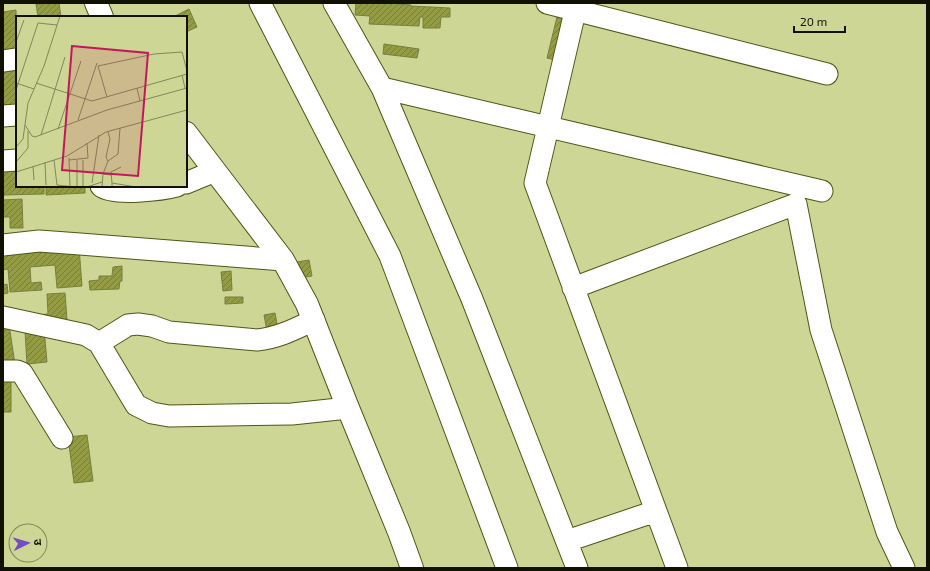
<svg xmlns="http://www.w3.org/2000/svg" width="930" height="571" viewBox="0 0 930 571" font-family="'Exo 2','Noto Sans Devanagari',sans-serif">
	<defs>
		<pattern id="building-hatch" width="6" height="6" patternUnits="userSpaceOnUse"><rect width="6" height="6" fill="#939c44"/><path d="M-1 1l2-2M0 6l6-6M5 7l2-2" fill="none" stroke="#777e36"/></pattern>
	</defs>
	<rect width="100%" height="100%" fill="#ced695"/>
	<path fill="url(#building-hatch)" stroke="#777e40" d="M59 3 61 17H38L36 4Z
		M356 3H397V4L411 5V6L450 8V17H441L440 28H423V17H420L419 26 369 24 370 16 355 15Z
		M189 9 197 27 186 32V17H173Z
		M16 10 17 51 3 58V12Z
		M557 17 568 20 558 61 547 58Z
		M384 44 419 49 417 58 383 54Z
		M17 64V108L3 110V66Z
		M3 165H17V186H44V194L4 195 3 198Z
		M46 186H85V193L46 195Z
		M22 199 23 228H10V217H3V200Z
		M79 247 82 286 57 288 55 265 30 267 31 283 41 282 42 290 10 292 8 269 3 270V254Z
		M309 260 312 276 299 278 297 262Z
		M122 266V281H120L119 289 90 290 89 281 99 280V276H112L113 267Z
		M231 271 232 290 223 291 221 272Z
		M7 284 8 293 3 294V285Z
		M65 293 67 320 37 321V315L48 314 47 294Z
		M225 297H243V303L225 304Z
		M275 313 278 329 267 331 264 315Z
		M9 325 15 364 3 366V326Z
		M44 329 47 362 27 364 25 331Z
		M3 377H11V412H3Z
		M87 435 93 481 74 483 68 437Z"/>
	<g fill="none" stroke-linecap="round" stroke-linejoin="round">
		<g stroke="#505615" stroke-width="23">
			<path id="minor" d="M260 3 390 256 507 568
				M334 3 382 88 472 299 577 568
				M547 3 827 74
				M577 3 535 183 677 568
				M3 61 17 59
				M382 88 822 191
				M3 116 17 115
				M3 161 17 160
				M186 183 215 171
				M101 186C112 196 163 190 177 186
				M3 245 39 241 80 244 283 260
				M573 288 796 204 821 330 887 532 904 568
				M3 317 86 335 99 343 136 405 152 413 169 416 292 414 348 408
				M99 343 128 325 138 324 152 326 169 332 257 340C278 338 295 329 314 320
				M3 371H17L22 373 62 438
				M567 541 656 511"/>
		</g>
		<g stroke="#505615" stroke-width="24">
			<path id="major" d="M96 3 102 17
				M186 133 283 260 307 304 348 408 399 532 412 568"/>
		</g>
		<use href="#minor" stroke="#fff" stroke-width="21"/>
		<use href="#major" stroke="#fff" stroke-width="22"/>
	</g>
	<g transform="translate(16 16)">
		<rect width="171" height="171" fill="#ced695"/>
		<path fill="none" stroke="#828759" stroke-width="1" d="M0 26 8 4M166 59 169 72M0 67 18 73M20 67 76 85 171 58M121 72 124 85M0 74 22 7 41 9M91 81 82 50 138 38 166 36 171 55M62 104 81 47M9 109 16 120 19 121 91 94 171 72M42 113 65 45M92 116 94 123 90 141 92 145M25 119 49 41M0 131 7 123 12 87 28 50 44 0M53 142 54 171M38 144 41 169 59 171M53 144 72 142 71 127M0 146 12 132V115M29 146 30 169M17 150 18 164M0 156 51 140 90 116 171 94M95 159 87 158 92 145 102 138 104 112M76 167 83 119M96 167 95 156 105 151M61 171V144M67 171V144M71 171 86 166M86 171 87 158M96 171V167L120 171"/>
		<path fill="#c2185b" fill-opacity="0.15" stroke="#c2185b" stroke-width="2" d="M56 30 132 37 122 160 46 154Z"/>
		<rect width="171" height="171" fill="none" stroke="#101100" stroke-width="2"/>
	</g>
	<rect width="930" height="571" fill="none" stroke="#101100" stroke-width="8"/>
	<g transform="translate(28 543) rotate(85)"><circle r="19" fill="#ced695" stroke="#828759"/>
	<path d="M0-3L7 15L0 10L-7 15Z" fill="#744dc6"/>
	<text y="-6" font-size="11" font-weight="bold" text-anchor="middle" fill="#101100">उ</text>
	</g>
	<path d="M794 26v6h51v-6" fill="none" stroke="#101100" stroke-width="2"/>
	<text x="800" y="26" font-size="12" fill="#101100" stroke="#ced695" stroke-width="3" paint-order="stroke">20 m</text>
</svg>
